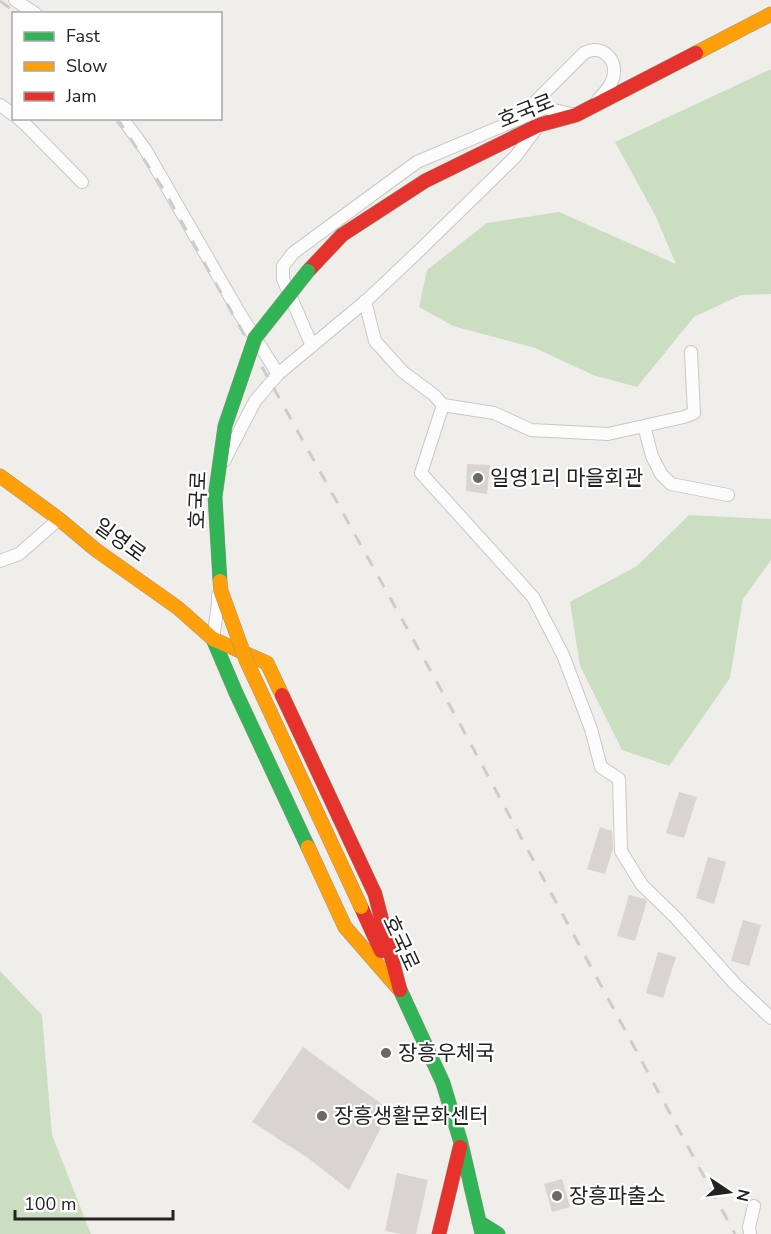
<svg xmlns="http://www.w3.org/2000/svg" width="771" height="1234" viewBox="0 0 771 1234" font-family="'Nunito Sans','Noto Sans KR',sans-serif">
	<rect width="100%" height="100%" fill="#f0eeeb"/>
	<path fill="#cbdec1" d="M771 69V294L741 295 694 317 637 387 593 375 535 348 453 326 419 307 427 270 487 223 559 212 676 264 655 215 615 142Z
		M689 515 771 519V560L743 599 730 678 669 766 622 750 580 666 570 602 637 566Z
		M0 971 42 1015 52 1135 91 1234H0Z"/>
	<path fill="#d7d4d2" d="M467 464 490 465 487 494 466 491Z
		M679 792 697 797 684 838 666 833Z
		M600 827 612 831 613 849 605 874 587 869Z
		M708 857 726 862 714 904 696 898Z
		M629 895 645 899 647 901 635 941 617 936Z
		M743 920 761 925 749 966 731 961Z
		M658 952 676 957 663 998 646 993Z
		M303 1047 390 1110 349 1190 308 1158 252 1122Z
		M397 1173 428 1180 416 1234H401L385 1231Z
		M562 1179 570 1207 552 1212 544 1184Z"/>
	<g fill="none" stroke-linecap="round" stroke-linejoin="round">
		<g stroke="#c9c8c7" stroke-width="14">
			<path id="street" d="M15 0 36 14
				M0 105 14 115
				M522 115 584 53C587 52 590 50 593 50 605 49 615 60 614 72 614 83 605 92 598 100
				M18 118 27 126 82 182
				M122 118 145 149 240 314 278 374 367 300 423 247 515 157 536 129
				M365 301 375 341 403 372 434 395 443 405
				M312 346 283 279V266L293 253 417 162 545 108 572 114
				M691 352 694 413 684 417 608 434 531 430 494 413 443 405 421 473 533 597 563 655 591 729 601 767 619 779 621 851 642 885 676 918 735 984 771 1018
				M644 426 652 456 661 474 671 484 728 495
				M224 461 255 401 278 374
				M0 561 19 554 59 519
				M213 639 218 604V595
				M750 1234 749 1227 754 1206"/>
		</g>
		<g stroke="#999a82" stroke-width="15">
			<path id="fast" d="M213 639 236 693 308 847
				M396 981 443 1083 461 1143 482 1234
				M479 1222 498 1234"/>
		</g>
		<g stroke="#999a82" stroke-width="15">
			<path id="slow" d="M696 53 771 14
				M0 476 59 519 96 550 178 608 213 639 267 663 282 695
				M308 847 345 927 398 988"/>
		</g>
		<g stroke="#999a82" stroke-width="15">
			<path id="jam" d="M308 271 342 235 425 181 539 125 576 115 696 53
				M282 695 375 894 400 990
				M361 907 381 951
				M439 1234 460 1147"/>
		</g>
		<use href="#street" stroke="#fdfcfc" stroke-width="12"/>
		<use href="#fast" stroke="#30b455" stroke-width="14"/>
		<use href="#slow" stroke="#ff9f0a" stroke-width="14"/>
		<use href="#jam" stroke="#e5322d" stroke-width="14"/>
		<path stroke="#ccc" stroke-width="3" stroke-dasharray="12 12" stroke-linecap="butt" d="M0 1 18 14
			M117 118 164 190 460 724 735 1234"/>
		<g stroke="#999a82" stroke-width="15" stroke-linecap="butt">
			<path id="fast-bridge" d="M220 581 215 497 225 426 255 338 308 271"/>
		</g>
		<g stroke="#999a82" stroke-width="15" stroke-linecap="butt">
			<path id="slow-bridge" d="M220 581 221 591 246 660 361 907"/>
		</g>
		<use href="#fast-bridge" stroke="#30b455" stroke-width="14"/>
		<use href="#slow-bridge" stroke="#ff9f0a" stroke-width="14"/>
	</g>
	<g fill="#6a6968" stroke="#fff" stroke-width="2">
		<circle cx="478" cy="478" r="6"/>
		<circle cx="386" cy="1053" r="6"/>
		<circle cx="322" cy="1116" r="6"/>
		<circle cx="557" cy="1196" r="6"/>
	</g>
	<g text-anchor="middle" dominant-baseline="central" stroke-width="4.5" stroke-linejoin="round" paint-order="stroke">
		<g font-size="21" fill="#222" stroke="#fff">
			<text transform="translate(526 111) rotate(-22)">호국로</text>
			<text transform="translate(198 500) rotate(-88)">호국로</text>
			<text transform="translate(120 540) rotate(36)">일영로</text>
			<text transform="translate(401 943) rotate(65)">호국로</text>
		</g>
		<g font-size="21" fill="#222" stroke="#fff" text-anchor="start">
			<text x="490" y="478">일영1리 마을회관</text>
			<text x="398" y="1053">장흥우체국</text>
			<text x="334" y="1116">장흥생활문화센터</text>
			<text x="569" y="1196">장흥파출소</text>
		</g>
	</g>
	<rect x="12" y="12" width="210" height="108" fill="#ffffff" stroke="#a7a7a7" stroke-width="1.5"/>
	<rect x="24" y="32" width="30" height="9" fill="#30b455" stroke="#a7a7a7" stroke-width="1.5"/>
	<text x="66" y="42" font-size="18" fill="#222222">Fast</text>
	<rect x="24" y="62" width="30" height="9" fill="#ff9f0a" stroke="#a7a7a7" stroke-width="1.5"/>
	<text x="66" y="72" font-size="18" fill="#222222">Slow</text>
	<rect x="24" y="92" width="30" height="9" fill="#e5322d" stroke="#a7a7a7" stroke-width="1.5"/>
	<text x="66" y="102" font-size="18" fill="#222222">Jam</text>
	<g transform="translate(729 1192) rotate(103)" stroke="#ffffff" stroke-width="4.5" paint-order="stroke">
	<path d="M0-4.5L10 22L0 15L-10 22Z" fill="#222222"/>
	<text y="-9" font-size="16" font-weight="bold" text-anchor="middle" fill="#222222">N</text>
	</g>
	<path d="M15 1210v9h158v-9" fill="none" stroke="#222222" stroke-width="3"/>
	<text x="24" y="1210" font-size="18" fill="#222222" stroke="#ffffff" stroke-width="4.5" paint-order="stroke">100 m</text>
</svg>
